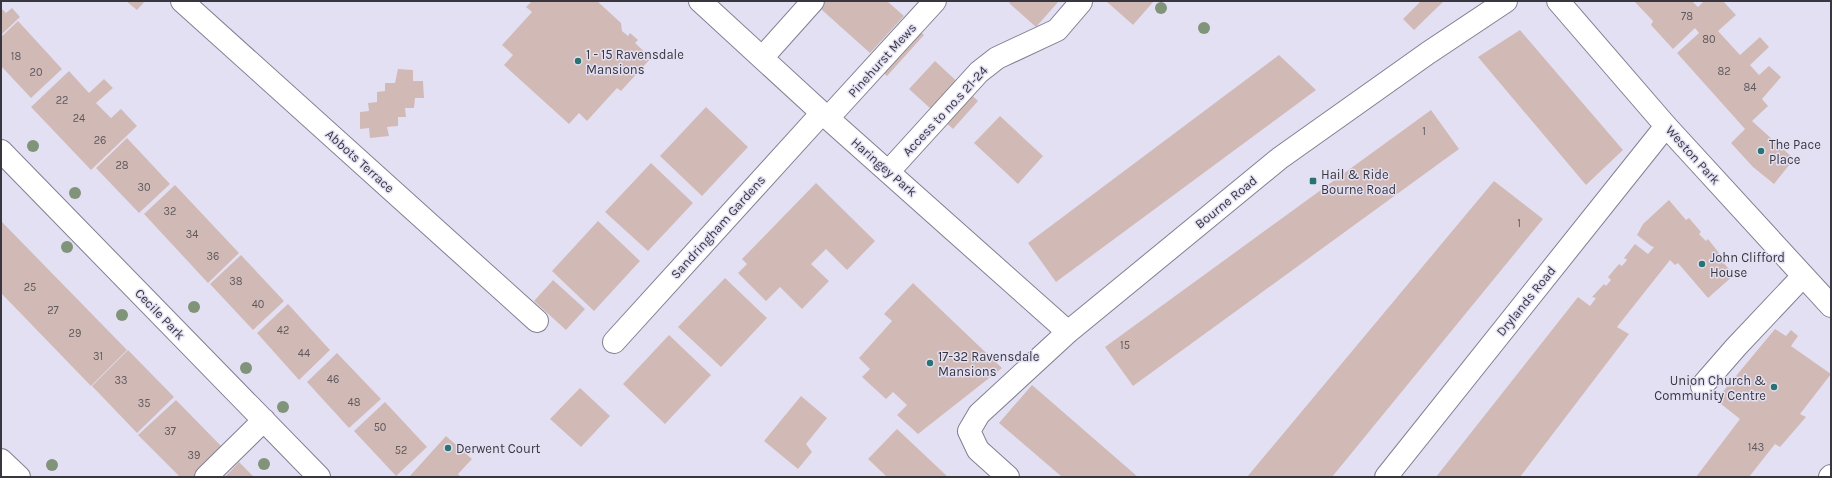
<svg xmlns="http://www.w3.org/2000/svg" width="1832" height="478" viewBox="0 0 1832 478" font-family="Karla,sans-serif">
	<rect width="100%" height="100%" fill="#e4e0f4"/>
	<path fill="#d1bab6" d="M126 1H145L137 10Z
		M532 1H597L621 23 622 31 628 36 630 33 638 40 635 43 651 58 621 91 617 88 587 121 579 113 569 124 504 65 513 55 502 45 532 12 526 7Z
		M812 1H887L904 16 870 53Z
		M1011 1H1059L1036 27 1009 3Z
		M1106 1H1154L1133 25Z
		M1421 1H1444L1414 30 1403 19Z
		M1634 1H1692L1698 7 1704 1H1723L1736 15 1718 31 1740 55 1760 37 1769 47 1750 65 1759 75 1769 66 1781 77 1762 99 1768 106 1752 121 1794 159 1774 184 1753 167 1731 143 1745 129 1677 53 1699 33 1695 28 1673 49 1651 25 1653 21Z
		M1 8 6 13 12 8 20 17 1 35Z
		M908 20 924 35 887 76 871 61Z
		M18 21 62 69 31 98 1 66V37Z
		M1520 30 1623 150 1586 185 1478 57Z
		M1279 55 1316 90 1056 282 1028 243Z
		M935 61 978 101 953 129 909 89Z
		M398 69 413 70V81H423L424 98H415L414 108H405L406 117H398V126L387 127 389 136 370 138 369 128 360 129V112L369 111 368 103 377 102V92L385 91V83H395Z
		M69 71 89 93 104 79 113 88 96 103 111 118 121 109 137 126 91 170 31 107Z
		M706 107 748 147 702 196 660 156Z
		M1431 110 1459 149 1133 386 1105 347Z
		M1000 116 1043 156 1018 184 974 143Z
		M127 138 170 184 139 213 96 168Z
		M651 163 693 203 648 251 605 212Z
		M1494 181 1543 219 1332 477H1247Z
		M816 183 875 241 847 270 826 249 811 264 829 281 802 309 780 287 766 301 738 273 747 264 742 259Z
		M175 185 239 253 208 283 144 214Z
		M1669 200 1686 220 1689 218 1701 232 1699 234 1706 241 1708 239 1719 253 1717 255 1734 275 1708 298 1678 263 1675 265 1670 260 1617 327 1629 334 1520 477H1436L1578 297 1590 306 1596 298 1592 297 1604 284 1606 286 1611 280 1608 277 1619 264 1622 266 1627 260 1624 258 1635 244 1648 254 1654 247 1651 246 1637 235 1643 224Z
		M1 221 127 350 91 386 1 293Z
		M598 221 640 261 594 311 552 271Z
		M241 255 284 301 253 330 210 284Z
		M725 278 767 318 721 367 678 327Z
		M553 280 585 309 566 330 534 301Z
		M913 283 1002 368 918 434 897 415 907 405 893 392 886 399 862 377 870 369 859 358 892 321 884 314Z
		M288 304 330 350 299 380 257 333Z
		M1775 329 1786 336 1791 330 1798 336 1791 346 1831 374 1800 414 1806 417 1780 447 1775 444 1749 477H1696L1740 419 1716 400Z
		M669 335 711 375 665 424 623 384Z
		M128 350 174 397 137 433 92 386Z
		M337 353 381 399 349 428 307 382Z
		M1032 385 1138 477H1062L999 423Z
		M580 388 610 416 581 447 550 419Z
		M801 396 827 418 806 444 812 452 798 469 764 441Z
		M176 400 223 448 194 477H180L138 435Z
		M385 402 427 447 396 476 354 431Z
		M897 429 948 477H887L868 459Z
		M446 436 472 459 458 474 461 477H409Z
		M239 462 254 477H225Z"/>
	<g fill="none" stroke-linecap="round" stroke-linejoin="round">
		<g stroke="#827f90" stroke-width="24">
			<path id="minor" d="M182 1 537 321
				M700 1 822 113 1068 332
				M1558 1 1666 126 1831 306
				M762 58 813 1
				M828 118 935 1
				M1 151 319 477
				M889 171 979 72 997 58 1057 30 1081 2
				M614 342 822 113
				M1702 386 1736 347 1803 276
				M1 460 19 477
				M206 477 264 420
				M1008 477 978 450 969 431 979 414 1068 332 1280 158 1428 53 1506 1
				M1386 477 1666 126
				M1830 477 1831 476"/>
		</g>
		<use href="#minor" stroke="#fff" stroke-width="22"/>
	</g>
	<g fill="#809479">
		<circle cx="1161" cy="8" r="6"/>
		<circle cx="1204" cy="28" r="6"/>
		<circle cx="33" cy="146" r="6"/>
		<circle cx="75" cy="193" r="6"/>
		<circle cx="67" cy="247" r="6"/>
		<circle cx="194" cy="307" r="6"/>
		<circle cx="122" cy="315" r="6"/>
		<circle cx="246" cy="368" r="6"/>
		<circle cx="283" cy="407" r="6"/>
		<circle cx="264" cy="464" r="6"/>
		<circle cx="52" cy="465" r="6"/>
	</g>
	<g fill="#297373" stroke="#e4e0f4" stroke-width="1.5">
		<circle cx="578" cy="61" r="4"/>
		<circle cx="1761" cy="151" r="4"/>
		<rect x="1309" y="177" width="8" height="8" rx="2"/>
		<circle cx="1702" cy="264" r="4"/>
		<circle cx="930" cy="363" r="4"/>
		<circle cx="1774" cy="387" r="4"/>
		<circle cx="448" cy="448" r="4"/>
	</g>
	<g text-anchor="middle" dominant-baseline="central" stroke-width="3" stroke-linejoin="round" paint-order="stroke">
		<g font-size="11" fill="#5e585d">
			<text x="1687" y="16">78</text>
			<text x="1709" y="39">80</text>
			<text x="16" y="56">18</text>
			<text x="1724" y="71">82</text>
			<text x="36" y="72">20</text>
			<text x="1750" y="87">84</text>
			<text x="62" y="100">22</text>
			<text x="79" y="118">24</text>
			<text x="1424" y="131">1</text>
			<text x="100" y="140">26</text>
			<text x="122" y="165">28</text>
			<text x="144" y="187">30</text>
			<text x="170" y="211">32</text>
			<text x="1519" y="223">1</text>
			<text x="192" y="234">34</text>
			<text x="213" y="256">36</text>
			<text x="236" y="281">38</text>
			<text x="30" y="287">25</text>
			<text x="258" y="304">40</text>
			<text x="53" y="310">27</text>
			<text x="283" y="330">42</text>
			<text x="75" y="333">29</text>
			<text x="1125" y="345">15</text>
			<text x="304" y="353">44</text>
			<text x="98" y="356">31</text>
			<text x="333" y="379">46</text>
			<text x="121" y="380">33</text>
			<text x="354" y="402">48</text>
			<text x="144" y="403">35</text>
			<text x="380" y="427">50</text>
			<text x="170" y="431">37</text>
			<text x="1756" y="447">143</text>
			<text x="401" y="450">52</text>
			<text x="194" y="455">39</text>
		</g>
		<g font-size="13" fill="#38373f" stroke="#e4e0f4" text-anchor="start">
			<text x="586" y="54">1 - 15 Ravensdale<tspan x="586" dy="15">Mansions</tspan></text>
			<text x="1769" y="144">The Pace<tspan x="1769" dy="15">Place</tspan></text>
			<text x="1321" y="174">Hail &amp; Ride<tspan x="1321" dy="15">Bourne Road</tspan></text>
			<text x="1710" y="257">John Clifford<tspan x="1710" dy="15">House</tspan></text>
			<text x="938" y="356">17-32 Ravensdale<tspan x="938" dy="15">Mansions</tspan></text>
			<text x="1766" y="380" text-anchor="end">Union Church &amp;<tspan x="1766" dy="15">Community Centre</tspan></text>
			<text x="456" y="448">Derwent Court</text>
		</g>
		<g font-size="13" fill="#38373f" stroke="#e4e0f4">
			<text transform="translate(882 60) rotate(-48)">Pinehurst Mews</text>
			<text transform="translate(945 111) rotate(-47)">Access to no.s 21-24</text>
			<text transform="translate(1693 155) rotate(48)">Weston Park</text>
			<text transform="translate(360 161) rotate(42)">Abbots Terrace</text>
			<text transform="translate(884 167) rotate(41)">Haringey Park</text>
			<text transform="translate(1226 202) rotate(-39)">Bourne Road</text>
			<text transform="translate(718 227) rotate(-48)">Sandringham Gardens</text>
			<text transform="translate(1526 301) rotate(-51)">Drylands Road</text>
			<text transform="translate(160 314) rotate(46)">Cecile Park</text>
		</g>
	</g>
	<rect width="1832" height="478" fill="none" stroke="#38373f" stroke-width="4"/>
</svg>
